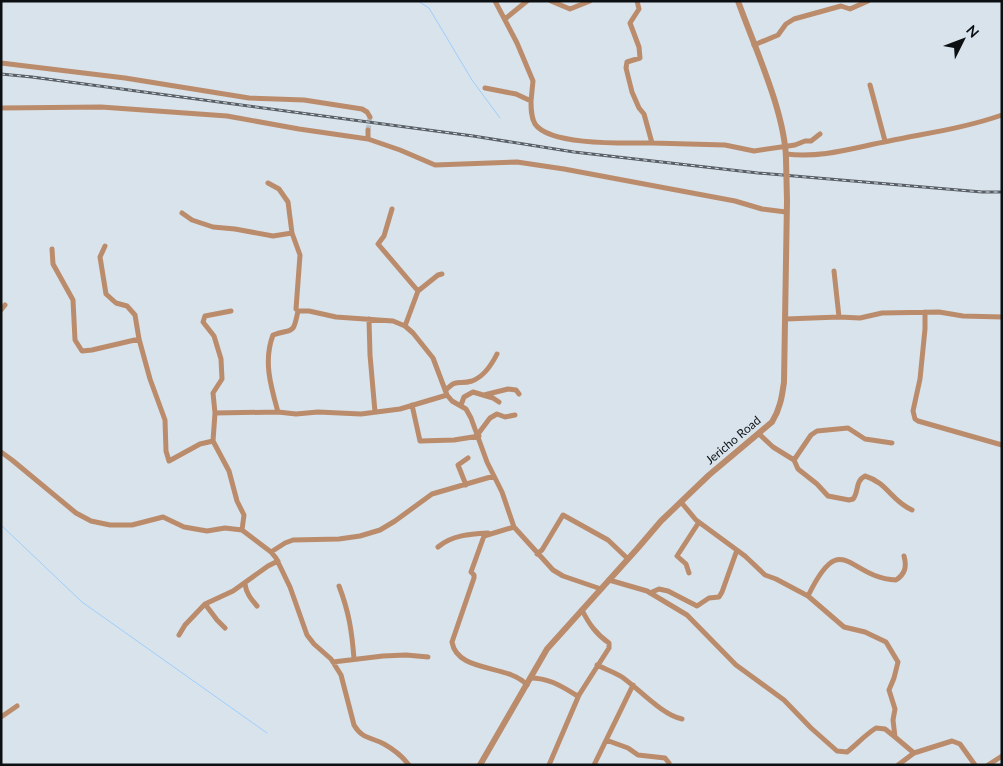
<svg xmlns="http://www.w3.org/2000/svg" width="1003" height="766" viewBox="0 0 1003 766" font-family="Lato,sans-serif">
	<rect width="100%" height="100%" fill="#d9e3ec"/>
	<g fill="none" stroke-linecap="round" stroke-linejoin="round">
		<path stroke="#9ecefc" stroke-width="1" d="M418 1 429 8 472 80 500 118
			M1 525 82 602 267 733"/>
		<path stroke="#bac3cb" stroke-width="5" stroke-dasharray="5 2.5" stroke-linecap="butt" d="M368 130 370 117"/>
		<path stroke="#bb8c6c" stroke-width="5" d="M551 1 570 9 590 1
			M637 1 639 9 630 23 639 47 640 58 627 62 626 68 632 92 639 108 644 114 652 143 725 145 754 151 795 145 805 141H811L820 134
			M505 19 527 1
			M754 45 778 35 786 24 794 19 841 6 850 9 868 1
			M1 63 125 78 249 98 304 100 362 109 367 112 370 117
			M870 85 885 141
			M485 88 516 94 531 101 533 81 517 43 495 1
			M531 101C531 109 531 117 535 124 550 146 627 143 652 143
			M1 108 101 107 227 116 299 129 368 139
			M368 130V139L400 150 435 165 517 162 564 169 735 201 762 209 786 212
			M786 154C824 158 852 148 889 141 927 133 965 128 1002 115
			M268 183 279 189 288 202 292 233 300 255 296 309 298 311H309L336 317 393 321 405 326 413 333 433 358 447 395 452 401 466 409 471 418 487 462 502 492 514 527 553 570 563 576 601 589
			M392 209 384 236 378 244 418 291 405 326
			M182 213 192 220 213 227 235 229 273 236 292 233
			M105 246 100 257 106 294 116 303 127 306 135 315 139 339 150 379 165 420 166 451 169 461 200 444 213 441
			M52 249 53 264 73 300 75 340 82 351 92 350 139 339
			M834 271 839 317
			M418 291 438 275 442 274
			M1 310 5 305
			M231 311 205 316 203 322 214 336 221 359 222 379 213 393 215 413 213 441 229 471 237 501 244 515 242 530
			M925 312V329L920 379 913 411 915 419 918 421 1002 445
			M369 319 370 355 375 412
			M786 319 839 317 860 318 882 313 939 312 963 316 1002 317
			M446 390C457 378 459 385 472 381 483 377 492 364 497 354
			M484 395 508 389 516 390 519 394
			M412 405 420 441 454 440 479 436
			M461 405 464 397 473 392 493 398 499 402
			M278 412C271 387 263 361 273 335 293 328 293 336 298 311
			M215 413 278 412 296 414 318 412 361 414 400 409 447 395
			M478 434 490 418 497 414 505 417 515 415
			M759 434 773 447 794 460 811 435 817 431 848 428 865 439 892 443
			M1 452 12 460 76 513 91 521 110 525H132L163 517 184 527 207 531 225 528 242 530 271 552 276 558 290 587 307 635 314 644 331 659 341 675 354 725C362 739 371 737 384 744 393 749 402 756 409 765
			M794 460 798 469 817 484 828 496 849 500 853 499C859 492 855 481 865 476 888 483 891 501 912 510
			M466 485 458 465 468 458
			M681 502 696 520 745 556 765 575 776 579 808 596 844 627 865 632 886 642 898 662 894 678 889 690 895 709 893 720 895 737 914 753
			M514 527 484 536 471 572 474 575V578L452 642C457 673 509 664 527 685
			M438 547C452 535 471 534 488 533
			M271 552 285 543 293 540 339 539 360 536 380 530 395 521 432 494 494 476
			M537 554 542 550 563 515 608 540 628 559
			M689 573 686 564 677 556 699 522
			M609 580 647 591 687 615 736 665 784 700 811 728 837 751 847 752C857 744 865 735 876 728L885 729 895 737
			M245 584C246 593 251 599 257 606
			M339 586C349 612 352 632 354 659
			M650 593 659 589 668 591 697 606 709 598 719 597 722 592 737 550
			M808 596C842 526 848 578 896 580 905 574 907 567 904 556
			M205 604 217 620 225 628
			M179 635 185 625 205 604 233 591 268 566 278 561
			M333 662 383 656 406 655 428 657
			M597 665C605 669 614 672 622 677 639 689 662 715 682 719
			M530 678C549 678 561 686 576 695H579
			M1 717 17 706
			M606 740 628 748 638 755 665 758 669 763
			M549 765 579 695 609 648V643C596 634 589 624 582 610
			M594 765 633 685
			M898 765 914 753 952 741 960 744 975 765
			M988 765 1002 756"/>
		<path stroke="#bb8c6c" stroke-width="6" d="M738 1C754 46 785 112 786 159
			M480 765 547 649 637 549 661 521 709 475 772 422C780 409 782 397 784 382L787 201"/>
		<g stroke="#595f64" stroke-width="3">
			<path id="rail" d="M1 74 32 77 473 136 574 152 758 173 982 192H1002"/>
		</g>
		<use href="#rail" stroke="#d9e3ec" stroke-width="1" stroke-dasharray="4" stroke-linecap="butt"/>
		<path stroke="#bb8c6c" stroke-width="6" d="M786 159 787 201"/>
	</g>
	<g text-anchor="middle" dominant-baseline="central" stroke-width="4" stroke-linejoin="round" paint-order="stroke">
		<g font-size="12" fill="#0c1012" stroke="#d9e3ec">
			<text transform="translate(733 440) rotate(-40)">Jericho Road</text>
		</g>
	</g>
	<rect width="1003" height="766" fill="none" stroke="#0c1012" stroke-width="5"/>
	<g transform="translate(963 40) rotate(48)" stroke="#d9e3ec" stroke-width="4" paint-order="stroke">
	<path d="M0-4L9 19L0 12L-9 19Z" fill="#0c1012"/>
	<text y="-8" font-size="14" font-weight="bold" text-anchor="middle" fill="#0c1012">N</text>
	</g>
</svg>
